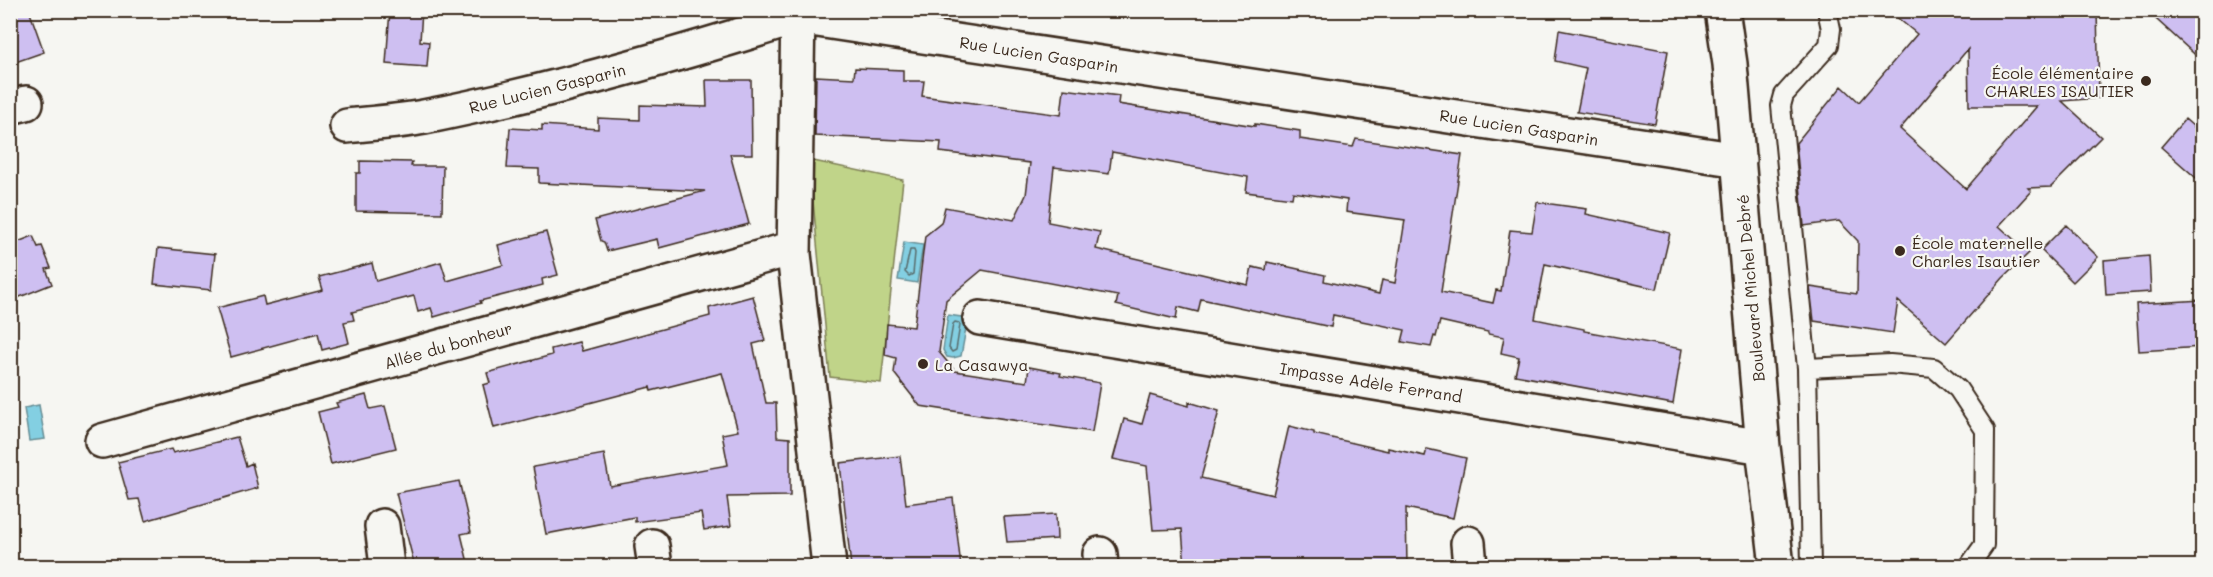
<svg xmlns="http://www.w3.org/2000/svg" width="2213" height="577" viewBox="0 0 2213 577" font-family="Mali,sans-serif">
	<rect width="100%" height="100%" fill="#f6f6f2"/>
	<filter id="ink" filterUnits="userSpaceOnUse"><feTurbulence type="fractalNoise" baseFrequency=".0167" numOctaves="2"/><feDisplacementMap in="SourceGraphic" scale="12" xChannelSelector="R" yChannelSelector="G"/><feConvolveMatrix kernelMatrix="1 2 1 2 8 2 1 2 1" color-interpolation-filters="sRGB"/></filter>
	<g filter="url(#ink)">
		<path fill="#c0d489" stroke="#7e7f54" stroke-width="1.5" d="M809 160 903 180 881 383 830 377Z"/>
		<path fill="#83cfe2" stroke="#668d94" stroke-width="1.5" d="M904 242 923 245 917 283 898 280Z
			M948 315 968 318 961 356 953 358 947 357 943 350Z
			M39 405 45 439 29 441 24 408Z"/>
		<g fill="none" stroke-linecap="round" stroke-linejoin="round">
			<path stroke="#586c6c" stroke-width="1.5" d="M910 250H914L915 253 913 274 909 276 905 272Z
				M955 322 959 323 960 325 956 350 952 352 949 348 953 324Z"/>
		</g>
		<path fill="#cebff1" stroke="#3b2a1e" stroke-width="1.5" fill-rule="evenodd" d="M10 10H29L44 52 10 64Z
			M390 10H422L420 41 429 42 427 67 386 64Z
			M1888 10H2097L2099 98 2062 101 2101 137 2051 187 2028 188 2031 191 1999 226 2029 253 2003 278 1946 343 1898 301 1893 333 1814 321 1810 287 1857 294 1858 241 1839 221 1804 226 1796 143 1842 86 1859 102 1917 34ZM1968 49 1969 106H2037L1966 189 1900 129Z
			M2146 10H2202V61Z
			M1559 30 1668 51 1655 124 1577 112 1586 68 1555 61Z
			M855 68 903 70V81H924L922 96 1061 115 1064 89 1119 96 1118 104 1255 126V124L1300 131V139L1353 147 1356 139 1462 155 1441 292 1493 303 1496 290 1501 291 1510 230 1532 232 1537 202 1587 209 1586 214 1670 233 1657 289 1545 264 1535 319 1584 329V331L1682 349 1673 404 1515 375 1519 357 1501 353 1504 337 1488 334V332L1440 321 1436 337 1434 336 1431 347 1402 342 1405 330 1333 315 1331 327 1201 299 1198 312 1178 307 1176 319 1116 305 1118 296 982 270 946 300 939 352 955 371 1027 382 1029 367 1061 373 1060 376 1100 383 1092 432 920 406 894 373 896 358 885 355 887 324 914 327 925 236 941 223 945 207 1014 220 1026 195 1030 163 940 152 941 142 815 136 816 76 854 78ZM1112 152 1248 177 1246 192 1292 198 1293 192 1347 200 1346 212 1405 220 1395 283 1382 280 1379 294 1324 281 1325 275 1267 262 1266 270 1252 267 1248 285 1096 249 1100 232 1048 222 1054 167 1109 174Z
			M706 80H751L752 154H730L749 224 659 248 657 239 607 251 604 242 601 241 595 220 705 191 539 183V169L507 168 510 128 542 130V125L598 129V118L640 120V105L707 107Z
			M2185 119 2202 134V183L2161 147Z
			M360 161 412 162 411 166H443L442 213 356 211V173H360Z
			M2066 225 2098 257 2073 282 2041 250Z
			M546 232 558 275 542 279 543 285 480 301 481 303 434 317 431 308 418 312 414 296 352 312 354 320 344 322 349 343 322 350 318 333 231 357 217 308 263 296 265 305 323 290 319 277 372 263 376 281 441 262 447 281 503 265 498 245Z
			M33 236 38 247 42 246 51 268 46 269 52 284 10 301V245Z
			M158 248 215 254 211 290 154 284Z
			M2149 256 2151 292 2106 295 2104 260Z
			M753 296 765 341 753 344 766 403H776L777 437 790 438V496L727 497 731 526 704 530 701 513 635 522V517L546 534 533 467 604 454 610 486 728 465 722 434 738 431 722 373 651 391 650 387 494 428 483 385 490 383 487 373 552 355 551 349 579 342 582 351 710 316 709 308Z
			M2202 300V347L2139 351 2136 304Z
			M366 395 370 409 385 406 396 448 331 464 318 412 338 407 336 403Z
			M1150 395 1189 406V402L1219 411 1201 478 1273 495 1289 426 1314 432V434L1388 451V448L1425 456 1427 449 1466 458 1453 518 1406 508 1407 567H1185L1182 529 1153 530 1147 466 1113 459 1124 419 1142 424Z
			M237 437 246 466 252 463 258 488 145 521 139 499 129 500 118 462 171 449 173 453Z
			M900 456 906 504 953 498 961 567H851L840 463Z
			M459 481 471 532 461 534 469 567H415L396 493Z
			M1056 514 1057 539 1007 542 1004 517Z"/>
		<g fill="none" stroke-linecap="round" stroke-linejoin="round">
			<g stroke="#3b2a1e" stroke-width="22">
				<path id="service" d="M1827 10 1831 29 1829 45 1784 95 1781 106 1807 368 1890 364 1934 368 1958 389 1985 430 1984 545 1969 566
					M1807 368 1811 566"/>
			</g>
			<g stroke="#3b2a1e" stroke-width="38">
				<path id="minor" d="M798 10 794 254 829 566
					M1722 10 1730 64 1763 447 1777 566
					M10 107 26 103
					M347 126C372 123 398 122 424 117 550 92 675 56 798 17L1739 160
					M980 318 1763 447
					M102 441 794 248
					M382 526 387 566
					M1468 543 1470 566
					M652 546 655 566
					M1100 554 1101 566"/>
			</g>
			<use href="#service" stroke="#f6f6f2" stroke-width="18"/>
			<use href="#minor" stroke="#f6f6f2" stroke-width="33"/>
		</g>
	</g>
	<g fill="#3b2a1e" stroke="#f6f6f2" stroke-width="2">
		<circle cx="2146" cy="81" r="6"/>
		<circle cx="1900" cy="251" r="6"/>
		<circle cx="923" cy="364" r="6"/>
	</g>
	<g text-anchor="middle" dominant-baseline="central" stroke-width="4.5" stroke-linejoin="round" paint-order="stroke">
		<g font-size="16" fill="#3b2a1e" stroke="#f6f6f2">
			<text transform="translate(1039 54) rotate(9)">Rue Lucien Gasparin</text>
			<text transform="translate(547 88) rotate(-14)">Rue Lucien Gasparin</text>
			<text transform="translate(1519 127) rotate(9)">Rue Lucien Gasparin</text>
			<text transform="translate(1750 288) rotate(-95)">Boulevard Michel Debré</text>
			<text transform="translate(448 345) rotate(-16)">Allée du bonheur</text>
			<text transform="translate(1371 382) rotate(9)">Impasse Adèle Ferrand</text>
		</g>
		<g font-size="16" fill="#3b2a1e" stroke="#f6f6f2" text-anchor="start">
			<text x="2134" y="72" text-anchor="end">École élémentaire<tspan x="2134" dy="18">CHARLES ISAUTIER</tspan></text>
			<text x="1912" y="242">École maternelle<tspan x="1912" dy="18">Charles Isautier</tspan></text>
			<text x="935" y="364">La Casawya</text>
		</g>
	</g>
	<rect width="2213" height="577" fill="none" stroke="#f6f6f2" stroke-width="36"/>
	<rect x="18" y="18" width="2177" height="541" fill="none" stroke="#3b2a1e" stroke-width="2" filter="url(#ink)"/>
</svg>
